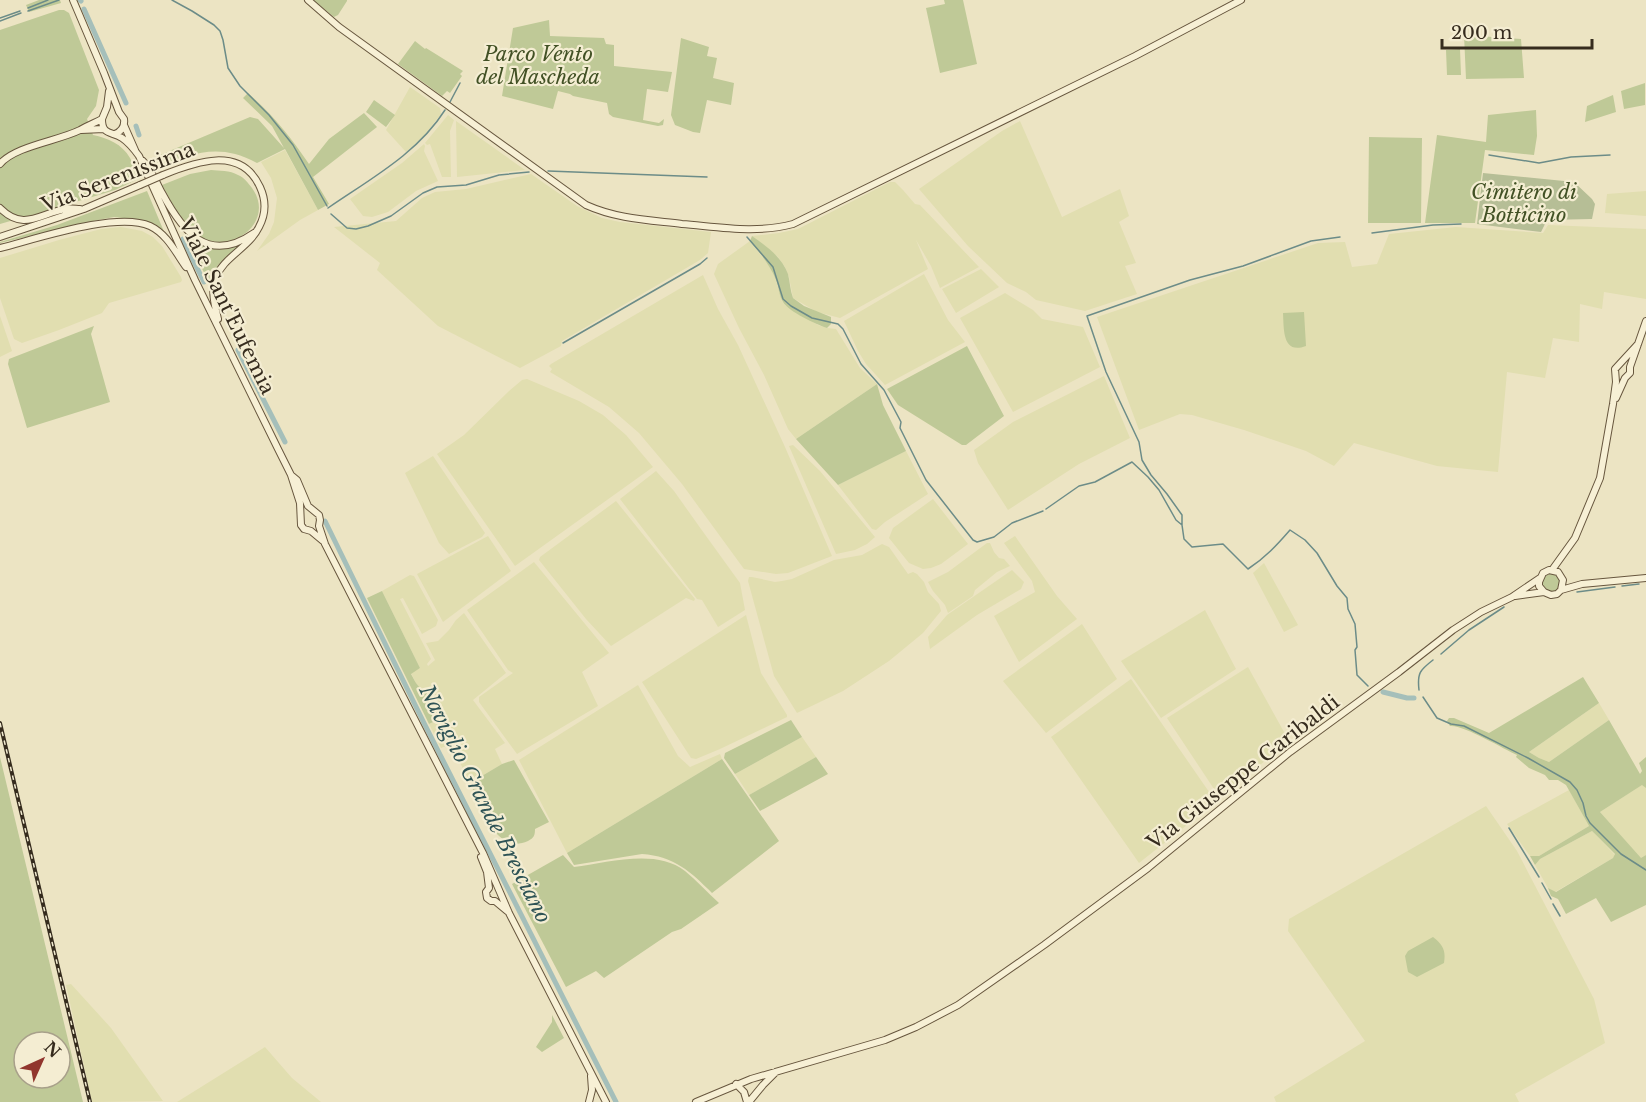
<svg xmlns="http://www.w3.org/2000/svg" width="1646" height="1102" viewBox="0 0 1646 1102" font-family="'Libre Baskerville',serif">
	<rect width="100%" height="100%" fill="#ece4c3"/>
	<path fill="#e1deb0" d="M410 87 440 108 441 114 424 136 406 152 386 130Z
		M448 115 454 120 450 131 451 177H442L430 144 427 145 425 143Z
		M456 121 525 170 457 177Z
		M1020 121 1062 217 1120 189 1129 216 1119 222 1136 263 1125 266 1137 294 1085 311 1036 300 1026 292 1007 283 968 246 919 189 1002 131Z
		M424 144 425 146 424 151 438 181 416 191 388 212 372 217 363 216 350 199 402 163Z
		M285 150 318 210 300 220 257 251 269 234 274 222 277 198 271 178 261 162Z
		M531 174 577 206 602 218 620 222 711 232 708 253 700 260 562 341 561 346 520 368 438 326 377 270 380 263 334 227 396 221 422 198 435 192 466 189Z
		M890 182H895L903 190 915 204 920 205 979 267 940 288 931 266 916 240 928 269 840 318 817 312 793 298 789 277 785 267 778 257 752 236 779 233 798 229Z
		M1646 191V216L1605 213 1607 194Z
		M1548 225 1646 229V299L1604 292 1602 309 1580 304 1579 342 1553 338 1545 378 1507 372 1498 472 1437 466 1354 443 1334 466 1306 451 1244 430 1192 415 1180 414 1139 430 1097 317 1318 243 1345 242 1352 267 1377 264 1389 234 1456 227 1543 233Z
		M121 227 142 231 153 237 162 246 181 277 182 280 181 282 109 303 102 313 59 330 22 343 14 339 0 298V258L59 240 101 229Z
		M750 241 770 267 776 280 782 301 785 305 818 325 827 328 836 329 860 368 877 384 796 439 788 429 764 375 739 328 714 274 718 264Z
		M981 269 999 287 956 313 942 289Z
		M924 274 948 320 965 342 885 385 866 364 858 351 844 321Z
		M703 275 718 309 738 345 785 447 832 556 788 573 776 574 744 569 682 484 639 433 609 407 550 372 552 369 549 366 551 364Z
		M1005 293 1033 310 1042 319 1083 327 1100 367 1013 412 960 318Z
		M0 316 12 351 0 357Z
		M1104 376 1130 438 1079 464 1008 510 978 463 974 450 1013 422Z
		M527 379 579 401 603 415 626 435 653 467 515 566 437 454 464 435 509 391 522 380Z
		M793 445 820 471 875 537 867 544 855 550 836 554 789 446Z
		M906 451 928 494 885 522 876 530 872 529 838 485Z
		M433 456 485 533 482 537 449 554 439 543 405 473Z
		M656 471 674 491 701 529 740 583 745 610 718 627 702 600 697 599 620 499Z
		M933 499 968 544 941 564 931 568 923 569 909 563 889 538 893 528Z
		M616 501 695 599 694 601 686 598 611 646 586 619 539 560 540 557Z
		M488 536 511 571 443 622 417 574Z
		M1015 536 1057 596 1077 619 1019 662 994 616 1035 592 1032 581 1004 543Z
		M987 543H990L994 552 999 558 1004 559 1010 566 997 572 975 590 973 596 948 613 945 605 933 591 928 582 948 572Z
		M882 544 889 547 908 574 913 572 917 574 924 582 928 592 939 604 941 611 923 633 889 661 843 691 797 713 774 676 748 581 749 577H752L775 582 782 581 792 579 834 560 862 555Z
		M534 562 609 653 582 672 598 706 517 754 479 702V697L513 673 508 670 467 610Z
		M1264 563 1298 625 1284 632 1253 573Z
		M1012 570 1024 582 1021 589 977 615 930 649 928 637 947 615Z
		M410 575 414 576 438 620 436 626 422 634 403 598 400 599 431 659 427 664 428 666 435 660 426 643 438 641 449 630 456 620 464 613 506 673 473 700 505 743 495 749 502 764 470 783 451 744 441 748 429 724 443 717 424 691 417 685 411 673 420 668 382 591Z
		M1205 610 1236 669 1161 718 1121 661Z
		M746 615 761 673 787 715V717L720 749 696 759 691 758 642 682Z
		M1082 624 1117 679 1046 733 1003 681Z
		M1248 667 1289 741 1220 798 1167 718Z
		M1131 679 1216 802 1139 863 1051 737Z
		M638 685 678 756 690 767 720 754 722 759 567 853 519 760Z
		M1599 703 1609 720 1549 762 1539 758 1529 752Z
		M802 737 816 757 749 795 735 774Z
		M1643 784 1646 788V855L1641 859 1600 812Z
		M1569 790 1589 826 1539 856H1530L1507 824Z
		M1486 806 1517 851 1594 999 1605 1043 1515 1094 1519 1102H1276L1274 1097 1365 1041 1288 931 1289 919Z
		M1592 831 1615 855 1613 858 1555 892 1548 888 1535 865 1540 859Z
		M71 984 111 1028 163 1101 92 1102 66 985Z
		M265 1047 292 1078 321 1102H177Z"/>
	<path fill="#bfc997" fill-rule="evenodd" d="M39 0H60L61 3 29 12 26 5Z
		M313 0H347V1L338 15 334 17Z
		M944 0H963L977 64 940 73 926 8 945 4Z
		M59 10H64L69 13 99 90 96 106 87 119 93 135C108 138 122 144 130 158 133 164 136 170 140 176V178L115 190 59 207 43 214 24 217 0 224V30Z
		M549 20 550 36 604 38 606 44 614 45V66L672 72 668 92 647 89 643 120 659 123 664 119 663 125 658 126 613 117 609 114 607 103 573 96 570 94 558 91 553 109 502 96 513 28Z
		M1464 35 1521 39 1524 78 1466 79Z
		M681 38 709 47 707 56 717 58 713 78 734 83 731 105 707 100 700 133 693 132 675 125 671 115Z
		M415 41 425 49 426 48 463 71 460 74 462 76 450 93 447 91 442 96 398 64Z
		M1460 49 1461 75H1447L1446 50Z
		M1645 83V105L1624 109 1621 91Z
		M248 93C273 115 290 136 309 164L329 139 364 113 377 127 313 177 329 204 318 210 285 149 257 163C220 143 193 152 157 169L153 158 250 117 258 119 284 148 272 126 243 98Z
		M1613 95 1616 112 1585 122 1587 106Z
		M374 100 395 115 386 127 366 112Z
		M1536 110 1537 136 1534 155 1485 150 1475 223H1425L1437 135 1486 142 1488 115Z
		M1369 137 1422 138 1421 223H1368Z
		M211 170C219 171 230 170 238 175 244 177 248 183 252 188 278 224 225 260 193 232 180 220 171 201 162 185L190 174Z
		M147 191 165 234 152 225 140 220 114 217 93 221 0 243V242L57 225Z
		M752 236C766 246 782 257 788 274 790 282 790 290 793 298L804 306 831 317V324L827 328C816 324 789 312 783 302 779 296 779 287 776 280 770 265 760 253 750 241Z
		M187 237C204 250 219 252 239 245L240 246 218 265 209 283Z
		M1304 312 1306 346C1282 355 1284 329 1283 313Z
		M94 326 91 334 110 402 27 428 8 364 9 359Z
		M967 346 1004 416 966 445H962L898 405 887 389Z
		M877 384 883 405 906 451 838 485 796 439Z
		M1542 583a9 9 0 1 1 18 0a9 9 0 1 1-18 0Z
		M382 591 420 668 411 674C416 683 419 691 431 692L443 717 429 724 367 598Z
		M1583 677 1599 703 1529 752 1539 758 1549 762 1609 720 1640 774 1642 771 1639 763 1646 757V788L1642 785 1600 812 1641 858 1646 855V905L1611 922 1596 898 1566 914 1558 899 1551 896 1548 888 1556 892 1613 858 1615 854 1592 831 1540 859 1535 865 1530 856H1539L1589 826 1566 785 1558 780H1549L1545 775 1529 768 1516 757 1517 755C1504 749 1462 724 1450 726L1447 721 1449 718H1454L1489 733Z
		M791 720 802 737 735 774 724 758 725 753Z
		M0 757 83 1102H0ZM24 1042H60V1078H24Z
		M816 757 828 774 760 811 749 795Z
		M722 759 779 841 712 893C691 872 674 856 642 854L574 865 567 853Z
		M514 760 549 822 535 829C535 835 534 838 528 841 495 856 481 805 470 783L502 764Z
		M563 855 574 867C607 863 656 848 685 871 697 881 708 893 719 903L681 929 672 932 604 978 596 971 566 987 512 884Z
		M1433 937C1443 945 1446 950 1444 963L1417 977 1408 972 1405 956 1408 951Z
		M552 1015 564 1038 542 1052 536 1047 552 1022Z"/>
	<path fill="#b6be96" d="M1483 173 1574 182 1592 199 1595 204 1592 219 1547 220 1541 232 1477 224Z"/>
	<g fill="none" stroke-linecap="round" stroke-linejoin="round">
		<path stroke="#6c8c88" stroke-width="1.5" d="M172 0 192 11 214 25 220 31 223 40 228 68 240 86 269 115 293 145 327 206
			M28 8 48 0
			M28 11 59 0
			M0 18 20 11
			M0 21 21 13
			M450 102 460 83
			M1489 155 1539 163 1571 157 1610 155
			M548 171 707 177
			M328 208C370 179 417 154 445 110
			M331 214 347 228 356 229 368 226 391 216 423 193 437 187 466 185 499 175 529 172
			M1372 233 1433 225 1461 224
			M747 237 773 267 783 299 791 306 812 318 838 324 843 329 861 364 884 390 901 422 900 428 926 480 973 540 977 542 994 537 1012 523 1043 511
			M563 343 700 264 707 258
			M1046 509 1079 486 1095 482 1132 462 1148 477 1159 490 1176 520 1182 525 1184 539 1192 547 1223 544 1248 569C1265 558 1277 545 1290 530L1305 540 1317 553 1337 586 1347 598 1348 609 1355 624 1357 647 1355 650 1357 675 1368 686
			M1182 525V515L1167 494 1151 475 1142 460 1139 442 1106 372 1087 316 1190 280 1243 266 1311 241 1340 237
			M1622 586 1639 584
			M1577 592 1615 587
			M1441 654 1469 630 1504 607
			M1419 690C1417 673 1420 670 1433 660
			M1423 697 1437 718 1451 724 1464 726 1528 758 1570 782 1577 790 1583 803 1586 816 1590 823 1621 854 1646 870
			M1509 828 1539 877
			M1542 883 1551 899
			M1553 904 1560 916"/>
		<path stroke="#a5bfba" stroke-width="5" d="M80 0 81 1
			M84 9 126 103
			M136 126 139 135
			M183 239 204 282
			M238 350 285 442
			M325 521 424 723 616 1102
			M1383 692 1407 698H1414"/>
		<g stroke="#67563e" stroke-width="8">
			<path id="secondary" d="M73 0 104 73 119 112 124 119C125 126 122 131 115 134
				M308 0 339 27 586 205C617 219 649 220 682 224 719 227 756 234 793 224L1135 56 1241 0
				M102 119C102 136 112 131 122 138 128 142 134 149 139 156L195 280 278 449 291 475 297 480 308 506 319 515 320 520 319 526 325 544 483 853 509 913 606 1102
				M124 125 135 150
				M81 130 104 129
				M143 161C152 170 156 182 162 193 183 232 208 265 254 233
				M0 164C15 146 58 141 80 130 87 126 94 123 102 119L107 107 109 91
				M163 175C195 162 241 145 260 187 266 200 266 214 259 227 249 248 223 257 215 279 211 293 215 306 218 319
				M0 208C24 232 40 213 66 209 71 208 76 209 80 209
				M0 237 84 209 140 185
				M0 248C36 239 117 211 150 226 167 234 176 253 186 267
				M1616 398 1625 378 1630 373V367L1646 321
				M291 475 300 503 301 525 304 529 311 531 323 541
				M1552 570 1575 538 1600 478 1613 404 1616 382 1615 369 1638 344
				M1561 590 1563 580 1558 572 1549 570 1543 573 1539 582V586L1544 592 1551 595 1557 594 1561 590 1582 584 1646 578
				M1515 596 1544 592
				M481 857 487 872 489 888 486 892 487 898 491 901H495L507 911
				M736 1084 744 1092 747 1102
				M589 1102 592 1090 591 1076
				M696 1102 751 1079 885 1040 916 1027 958 1005 1044 945 1148 868 1290 752 1399 672 1453 630 1481 612 1512 597 1540 578
				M749 1102 763 1085 776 1072"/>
		</g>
		<use href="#secondary" stroke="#f7f0d5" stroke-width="6"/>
		<g stroke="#362c1e" stroke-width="4">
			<path id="rail" d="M0 723 90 1102"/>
		</g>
		<use href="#rail" stroke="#f4edd2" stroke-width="1.5" stroke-dasharray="4.5" stroke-linecap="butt"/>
		<g stroke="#67563e" stroke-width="8" stroke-linecap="butt">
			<path id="secondary-bridge" d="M140 185 163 175"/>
		</g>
		<use href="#secondary-bridge" stroke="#f7f0d5" stroke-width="6"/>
	</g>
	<g text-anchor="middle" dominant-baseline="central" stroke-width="4.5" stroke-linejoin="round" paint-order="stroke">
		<g font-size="20" font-style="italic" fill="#425125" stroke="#f4edd2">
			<text x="538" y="54">Parco Vento<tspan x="538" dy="23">del Mascheda</tspan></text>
			<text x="1524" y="192">Cimitero di<tspan x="1524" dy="23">Botticino</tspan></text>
		</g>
		<g font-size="20" fill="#362c1e" stroke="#f4edd2">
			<text transform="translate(118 177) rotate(-21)">Via Serenissima</text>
			<text transform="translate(227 306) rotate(64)">Viale Sant'Eufemia</text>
			<text transform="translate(1243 772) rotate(-38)">Via Giuseppe Garibaldi</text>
		</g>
		<g font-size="21" font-style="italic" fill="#2e5355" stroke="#f4edd2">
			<text transform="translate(485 804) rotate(63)">Naviglio Grande Bresciano</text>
		</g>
	</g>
	<g transform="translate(42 1060) rotate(45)"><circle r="28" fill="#f4edd2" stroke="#a8a08a" stroke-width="1.5"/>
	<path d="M0-4.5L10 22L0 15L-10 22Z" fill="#91362d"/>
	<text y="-9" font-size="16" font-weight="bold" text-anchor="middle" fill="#362c1e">N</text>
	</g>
	<path d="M1442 39v9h150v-9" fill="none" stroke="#362c1e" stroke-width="3"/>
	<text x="1451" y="39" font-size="18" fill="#362c1e" stroke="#f4edd2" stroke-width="4.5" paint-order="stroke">200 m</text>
</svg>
